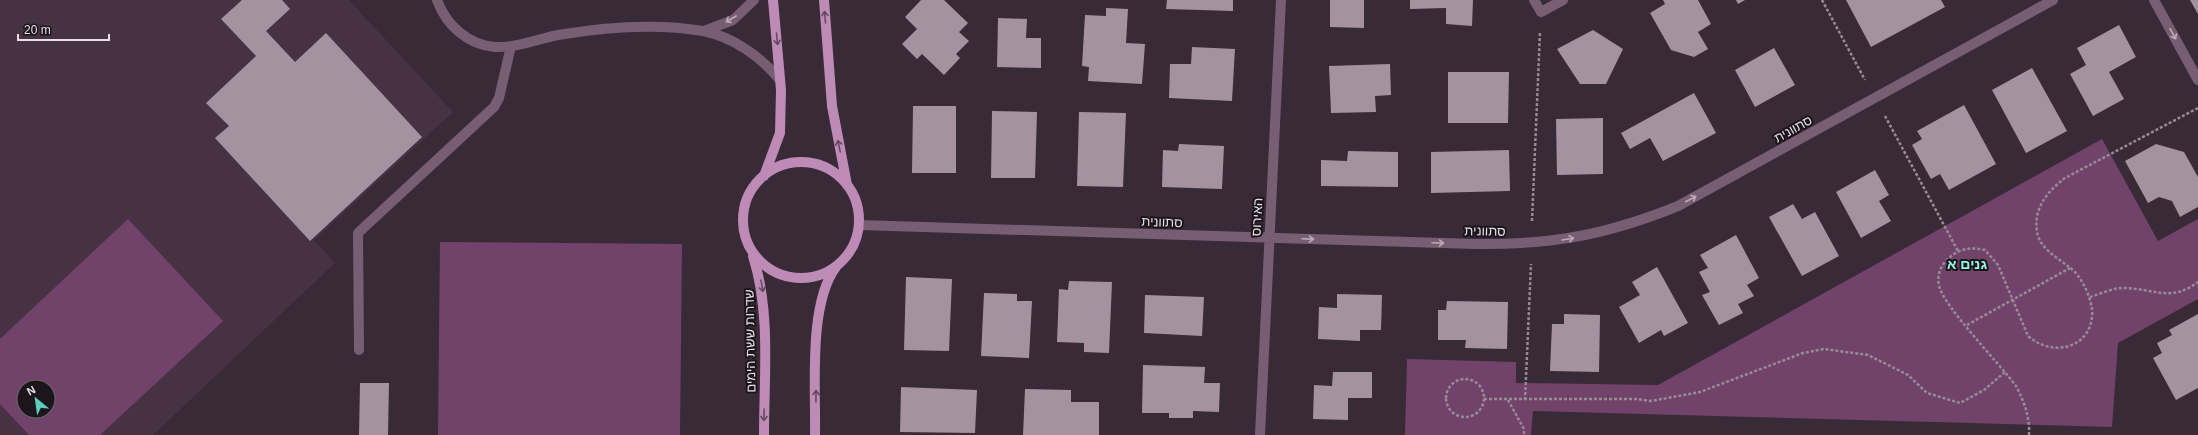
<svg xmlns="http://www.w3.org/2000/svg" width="2198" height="435" viewBox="0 0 2198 435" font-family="Helvetica,'Noto Sans Hebrew',sans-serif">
	<rect width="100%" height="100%" fill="#392a37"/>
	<path fill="#463243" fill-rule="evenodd" d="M0 0H349L453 112 314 240 335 263 153 435H0ZM24 387H48V411H24Z"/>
	<path fill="#71436b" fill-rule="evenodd" d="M2102 139 2158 241 2198 219V299L2118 343 2112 427 1533 411 1531 435H1405L1407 359 1516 362V383L1658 385Z
		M128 219 223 321 100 435H29L0 404V339ZM24 387H48V411H24Z
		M440 242 682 244 680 435H438Z"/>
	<path fill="#a492a1" d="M242 0H282L290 9 266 31 295 62 326 33 422 137 310 241 215 138 229 126 206 103 256 56 221 19Z
		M921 0H944L968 23 959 32 969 41 956 54 960 58 944 75 922 54 917 59 902 44 917 29 905 17Z
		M1167 0H1233V11L1166 9Z
		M1330 0H1364V28L1330 27Z
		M1410 0H1473L1472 26 1446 24V8L1410 9Z
		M1663 0H1698L1711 24 1698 32 1708 49 1694 57 1671 50 1650 13 1665 4Z
		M1736 0H1745L1738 4Z
		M1846 0H1941L1945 7 1871 47Z
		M2190 0H2198V14Z
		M1106 8 1128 9 1126 43 1145 44 1142 84 1088 81 1089 67 1082 66 1085 15 1106 16Z
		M998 18 1027 19 1026 38H1041V68L997 67Z
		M2119 25 2136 57 2109 72 2124 99 2093 116 2070 74 2086 65 2077 48Z
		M1593 30 1623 49 1606 84H1580L1557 49Z
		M1192 47 1235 49 1232 101 1169 98 1170 64H1191Z
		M1774 48 1795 85 1755 107 1735 70Z
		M1390 64 1391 95 1375 96 1376 112 1331 113 1329 66Z
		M2032 68 2067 131 2026 153 1992 90Z
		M1448 72H1509L1508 123H1448Z
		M1694 93 1716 133 1663 161 1650 138 1630 149 1621 133Z
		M1964 105 1996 164 1949 190 1940 174 1931 179 1912 145 1922 139 1917 131Z
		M913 106H956V173H912Z
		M992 111 1037 112 1035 178H991Z
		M1079 112 1126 113 1123 187 1077 186Z
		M1603 118V174L1557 175 1556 119Z
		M1179 144 1224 146 1222 189 1162 187 1163 150 1178 151Z
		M2156 144 2184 152 2198 177V207L2180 217 2172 201 2159 197 2148 203 2125 161Z
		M1509 150 1510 191 1431 193V152Z
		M1348 151 1398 152V187L1321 186V160L1347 161Z
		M1875 170 1889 195 1879 201 1891 221 1861 238 1836 192Z
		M1793 204 1802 219 1815 212 1839 256 1802 276 1769 217Z
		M1736 235 1759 278 1747 285 1754 296 1738 304 1743 313 1719 325 1702 295 1710 292 1699 272 1708 268 1700 255Z
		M1657 267 1688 323 1664 336 1661 330 1639 343 1619 307 1640 295 1632 282Z
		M906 277 952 279 949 351 904 350Z
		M1069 281 1112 282 1109 353 1084 352V343L1057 342 1059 289 1068 290Z
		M984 293 1017 294V301H1032L1029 358 981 356Z
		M1337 294 1382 295 1381 330H1360V341L1318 339 1319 307 1337 308Z
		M1145 295 1204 297 1202 336 1144 333Z
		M1447 301 1508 302 1507 349 1465 348 1466 340H1438V310H1446Z
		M1564 314 1600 315 1599 372 1550 371 1552 324H1564Z
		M2198 314V388L2176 400 2153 358 2162 353 2157 343 2172 335 2169 330Z
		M1143 365 1205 367 1204 383H1220L1219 412 1193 411V418H1169V413H1142Z
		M1333 372H1372V398H1348V420L1313 419 1314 385 1332 386Z
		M360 383H389L388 435H359Z
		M901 387 977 390 975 433 900 432Z
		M1025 389 1071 390V402H1099V435H1023Z"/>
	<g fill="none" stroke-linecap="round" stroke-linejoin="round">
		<path stroke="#978b95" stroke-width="2.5" stroke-dasharray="3 2" stroke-linecap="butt" d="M1822 0 1865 80
			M1885 116 1958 251
			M1532 221 1540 32
			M2090 297C2100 294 2112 288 2123 288 2152 288 2171 303 2198 282
			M1967 325 2070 268
			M1446 398a19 19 0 1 1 38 0a19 19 0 1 1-38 0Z
			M1484 399H1637L1651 401 1700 392 1803 353 1824 349 1868 355 1908 375 1927 393 1960 403 1984 390 2005 372
			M1508 400 1524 429V435
			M1525 400 1531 264
			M2029 435C2030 417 2024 401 2016 386 2000 364 1945 308 1939 286 1937 275 1940 266 1948 259 1959 248 1971 247 1985 250L1998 265 2028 336C2054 359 2095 347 2092 309 2090 295 2081 275 2069 267 2057 257 2040 249 2037 232 2033 208 2048 191 2065 178L2198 108"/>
		<path stroke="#775e73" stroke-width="10" d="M437 0C446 25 468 45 495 47 517 48 537 39 558 35 605 27 656 23 703 31 733 37 760 56 779 79
			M1534 0 1541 12 1563 0
			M2154 0 2198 80
			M704 31 733 20 754 0
			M859 225 1475 244C1551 245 1607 235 1678 206L2053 0
			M359 350 358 233 494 107 499 98 511 46
			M1260 435 1281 0"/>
		<path stroke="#bd8bb6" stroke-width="10" d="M824 0 832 106 847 185
			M743 220a58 58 0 1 1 116 0a58 58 0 1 1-116 0Z
			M764 176 780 133 781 90 773 0
			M753 256C771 313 764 375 764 435
			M815 435C816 389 808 304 836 267"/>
	</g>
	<defs><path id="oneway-shaft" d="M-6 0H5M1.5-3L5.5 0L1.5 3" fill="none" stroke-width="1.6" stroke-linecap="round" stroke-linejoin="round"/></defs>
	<g stroke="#644a61">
		<use href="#oneway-shaft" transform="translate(825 17) rotate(-95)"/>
		<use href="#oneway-shaft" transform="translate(777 39) rotate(85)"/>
		<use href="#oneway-shaft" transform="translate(839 146) rotate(-102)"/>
		<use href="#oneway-shaft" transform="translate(762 286) rotate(80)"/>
		<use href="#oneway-shaft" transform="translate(816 396) rotate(-89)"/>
		<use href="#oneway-shaft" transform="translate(764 415) rotate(91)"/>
	</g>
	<g stroke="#bbabb9">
		<use href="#oneway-shaft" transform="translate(731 19) rotate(150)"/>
		<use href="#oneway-shaft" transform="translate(2173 34) rotate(61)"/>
		<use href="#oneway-shaft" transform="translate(1691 199) rotate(-27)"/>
		<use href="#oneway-shaft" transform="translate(1308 239) rotate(2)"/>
		<use href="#oneway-shaft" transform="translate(1568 239) rotate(-9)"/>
		<use href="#oneway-shaft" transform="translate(1438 243) rotate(2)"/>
	</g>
	<g text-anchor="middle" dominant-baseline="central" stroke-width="4" stroke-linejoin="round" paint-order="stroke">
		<g font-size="13" fill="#e8dfe7" stroke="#1c151b">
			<text transform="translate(1793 129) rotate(-29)">סתוונית</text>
			<text transform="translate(1257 217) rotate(-87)">האירוס</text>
			<text transform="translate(1162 222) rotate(2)">סתוונית</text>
			<text transform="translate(1485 231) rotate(1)">סתוונית</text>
			<text transform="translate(750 341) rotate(-91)">שדרות ששת הימים</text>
		</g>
		<g font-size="14" font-weight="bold" fill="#93fae7" stroke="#1c151b">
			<text x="1967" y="264">גנים א</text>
		</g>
	</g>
	<g transform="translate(36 399) rotate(331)"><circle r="19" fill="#1c151b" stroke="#6e666d"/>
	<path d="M0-3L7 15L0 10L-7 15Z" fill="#5bcebc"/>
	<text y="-6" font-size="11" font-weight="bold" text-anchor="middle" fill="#e8dfe7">N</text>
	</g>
	<path d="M18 34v6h91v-6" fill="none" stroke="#e8dfe7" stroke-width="2"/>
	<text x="24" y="34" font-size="12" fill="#e8dfe7" stroke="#1c151b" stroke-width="3" paint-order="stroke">20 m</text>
</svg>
